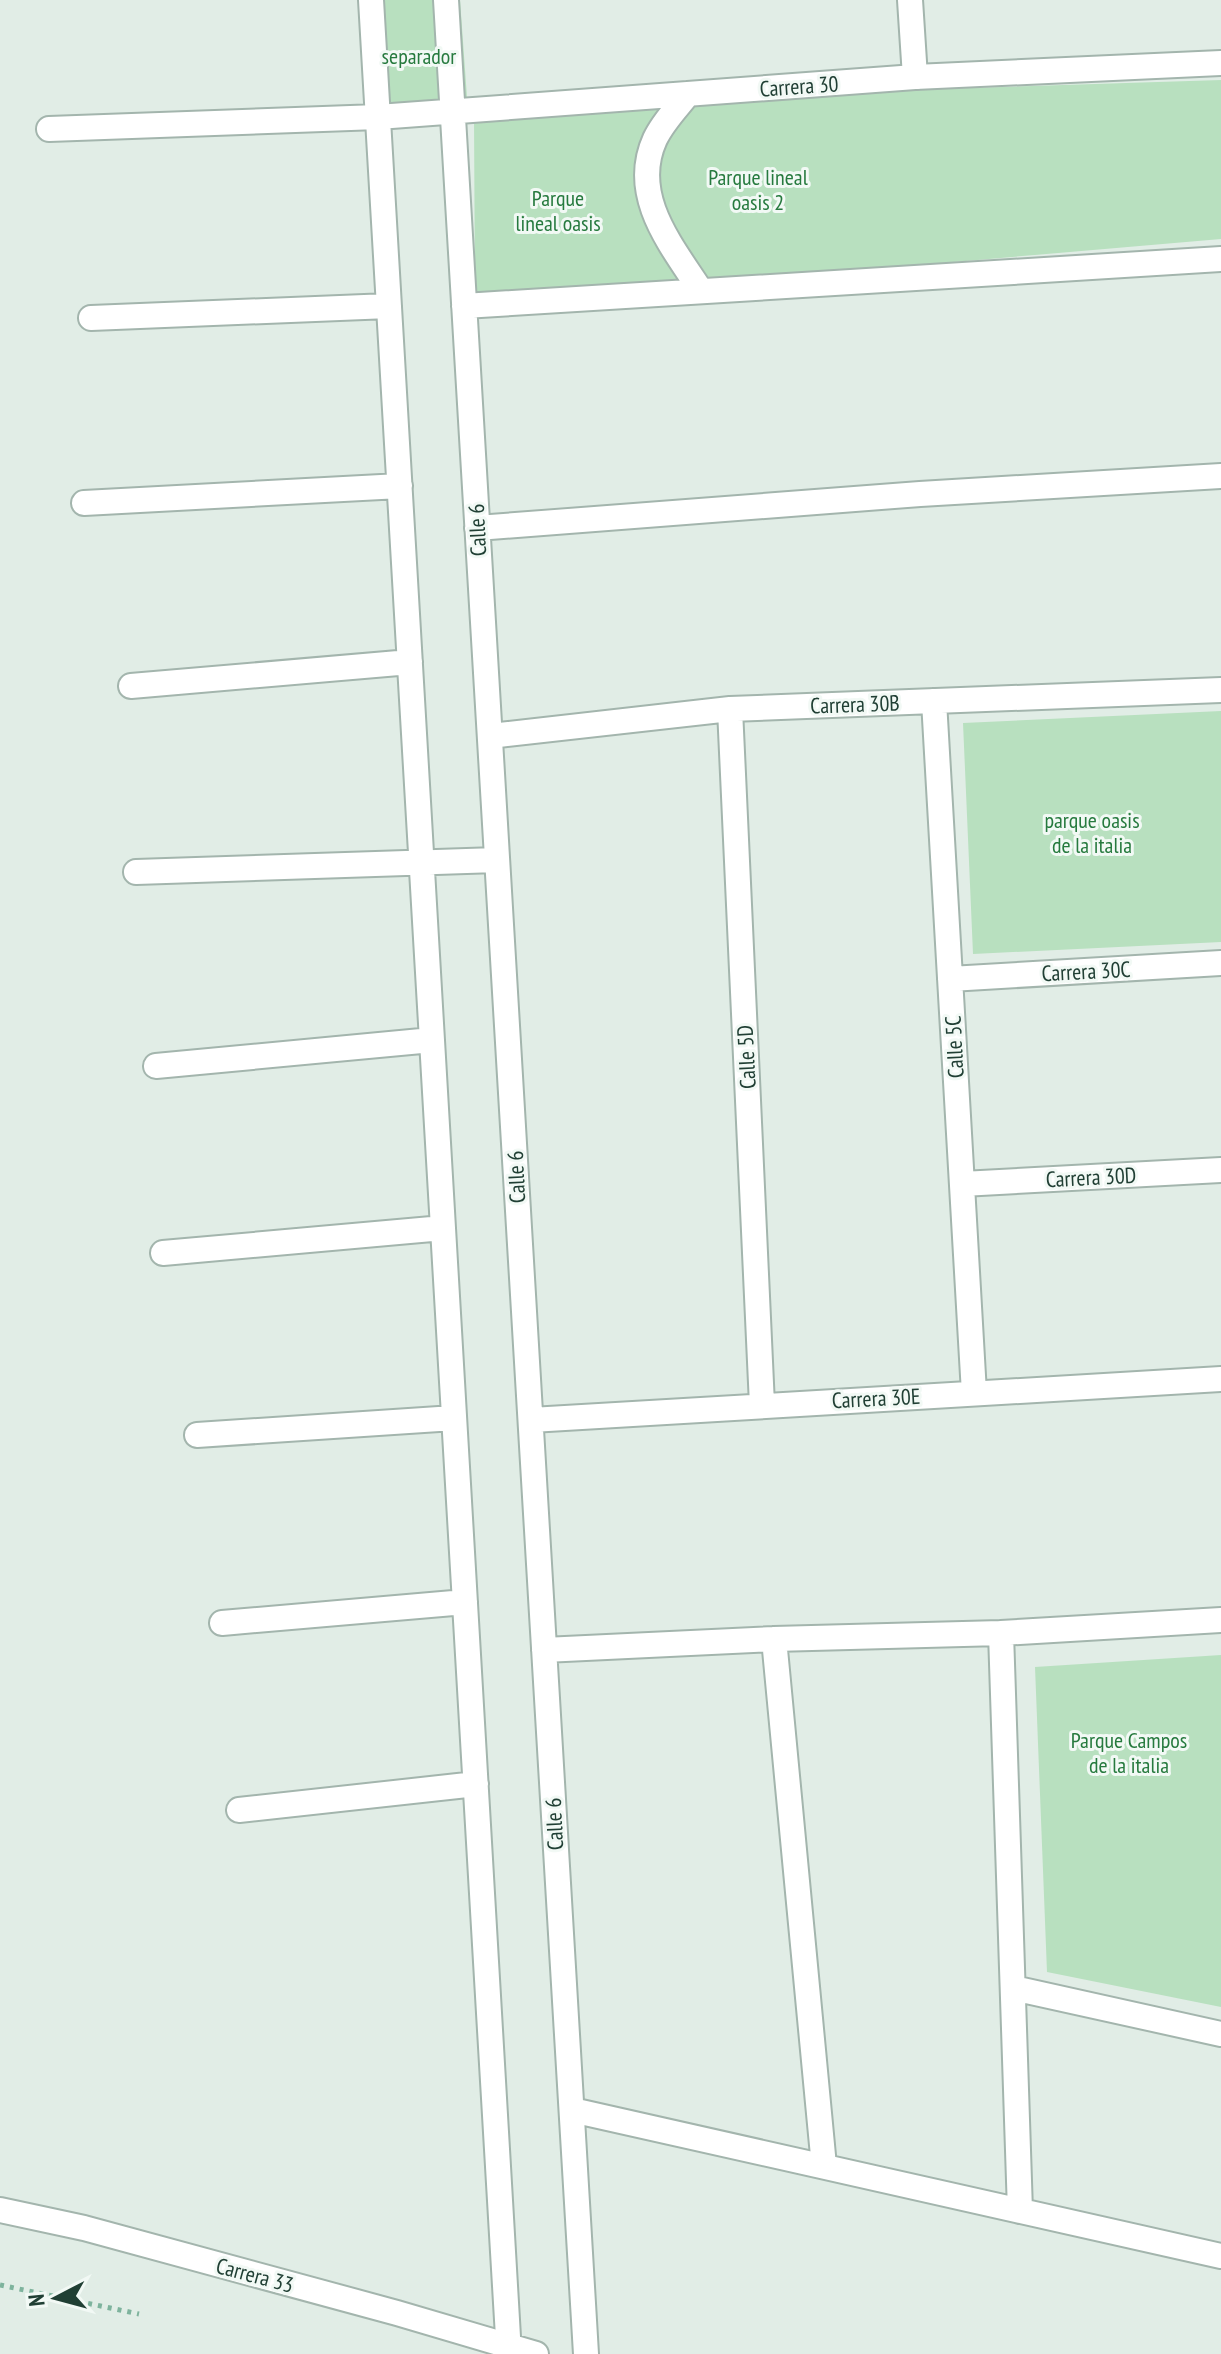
<svg xmlns="http://www.w3.org/2000/svg" width="1221" height="2354" viewBox="0 0 1221 2354" font-family="'PT Sans Narrow',sans-serif">
	<rect width="100%" height="100%" fill="#e1ede6"/>
	<path fill="#b8e0bf" d="M371 0H460L468 111 378 117Z
		M1221 80V239L709 283C684 247 647 201 661 155 667 136 682 119 695 104L936 89Z
		M672 102 644 139 690 287 475 298 474 117Z
		M1221 711V942L973 954 963 723Z
		M1221 1655V2007L1047 1972 1035 1667Z"/>
	<g fill="none" stroke-linecap="round" stroke-linejoin="round">
		<g stroke="#a3b5ad" stroke-width="28">
			<path id="pedestrian" d="M910 0 915 77"/>
		</g>
		<g stroke="#a3b5ad" stroke-width="28">
			<path id="minor" d="M371 0 509 2354
				M446 0 586 2354
				M688 94C676 109 663 122 655 139 629 196 672 246 701 291
				M49 129 378 117 915 77 1221 63
				M464 306 1221 259
				M91 318 389 306
				M84 503 400 486
				M477 528 920 494 1221 476
				M131 686 410 662
				M934 701 974 1393
				M730 709 762 1405
				M490 736 730 709 1221 690
				M136 872 497 860
				M950 979 1221 963
				M156 1066 432 1040
				M962 1184 1221 1170
				M163 1253 443 1228
				M531 1420 1221 1379
				M197 1435 454 1418
				M222 1623 465 1602
				M1001 1633 1221 1620
				M774 1639 824 2166
				M544 1650 774 1639 1001 1633 1020 2211
				M239 1810 476 1784
				M1013 1988 1221 2034
				M572 2110 1221 2256
				M0 2210 84 2228 397 2313 536 2354"/>
		</g>
		<path stroke="#7eb39d" stroke-width="5" stroke-dasharray="4 6" stroke-linecap="butt" d="M0 2285 139 2314"/>
		<use href="#pedestrian" stroke="#fff" stroke-width="24"/>
		<use href="#minor" stroke="#fff" stroke-width="24"/>
	</g>
	<g text-anchor="middle" dominant-baseline="central" stroke-width="6" stroke-linejoin="round" paint-order="stroke">
		<g font-size="22" fill="#267a3e" stroke="#f2f9f5">
			<text x="419" y="56">separador</text>
			<text x="758" y="177">Parque lineal<tspan x="758" dy="25">oasis 2</tspan></text>
			<text x="558" y="198">Parque<tspan x="558" dy="25">lineal oasis</tspan></text>
			<text x="1092" y="820">parque oasis<tspan x="1092" dy="25">de la italia</tspan></text>
			<text x="1129" y="1740">Parque Campos<tspan x="1129" dy="25">de la italia</tspan></text>
		</g>
		<g font-size="22" fill="#203f34" stroke="#f2f9f5">
			<text transform="translate(799 86) rotate(-4)">Carrera 30</text>
			<text transform="translate(477 530) rotate(-93)">Calle 6</text>
			<text transform="translate(855 704) rotate(-2)">Carrera 30B</text>
			<text transform="translate(1086 971) rotate(-3)">Carrera 30C</text>
			<text transform="translate(954 1047) rotate(-93)">Calle 5C</text>
			<text transform="translate(746 1057) rotate(-93)">Calle 5D</text>
			<text transform="translate(516 1177) rotate(-93)">Calle 6</text>
			<text transform="translate(1091 1177) rotate(-3)">Carrera 30D</text>
			<text transform="translate(876 1398) rotate(-3)">Carrera 30E</text>
			<text transform="translate(554 1824) rotate(-93)">Calle 6</text>
			<text transform="translate(255 2275) rotate(15)">Carrera 33</text>
		</g>
	</g>
	<g transform="translate(56 2298) rotate(264)" stroke="#f2f9f5" stroke-width="6" paint-order="stroke">
	<path d="M0-6L14 30L0 20L-14 30Z" fill="#203f34"/>
	<text y="-12" font-size="22" font-weight="bold" text-anchor="middle" fill="#203f34">N</text>
	</g>
</svg>
